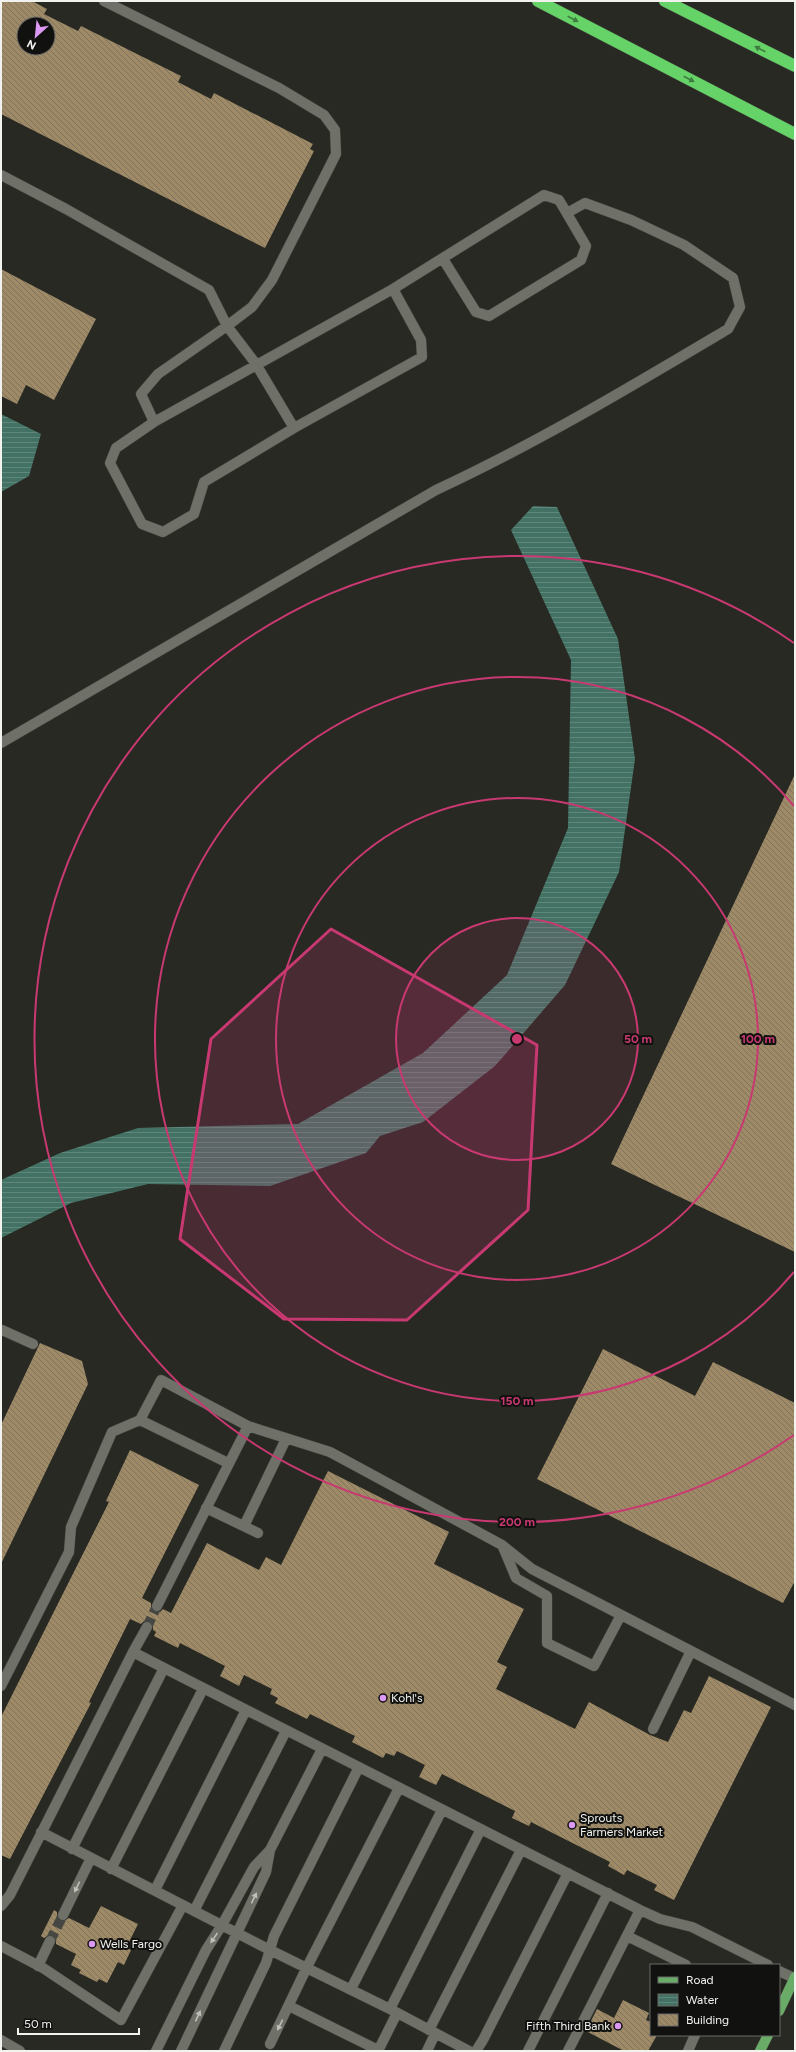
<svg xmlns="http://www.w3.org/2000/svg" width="796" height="2052" viewBox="0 0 796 2052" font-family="Figtree,sans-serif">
	<defs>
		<pattern id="water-rules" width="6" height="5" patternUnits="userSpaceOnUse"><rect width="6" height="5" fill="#437265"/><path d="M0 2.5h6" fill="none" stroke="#5f877b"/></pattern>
		<pattern id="building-back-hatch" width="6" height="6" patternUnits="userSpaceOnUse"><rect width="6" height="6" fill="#9e8a67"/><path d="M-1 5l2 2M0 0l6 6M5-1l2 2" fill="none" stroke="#80735c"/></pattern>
	</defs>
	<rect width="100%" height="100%" fill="#282923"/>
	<path fill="url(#water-rules)" d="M1 414 41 434 29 476 1 492Z
		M533 506 557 507 618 639 635 759 619 872 565 985 495 1066 423 1122 380 1136 366 1153 270 1186 148 1184 71 1203 1 1238V1180L60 1153 138 1128 298 1124 423 1053 507 975 568 828 571 660 511 530Z"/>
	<path fill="url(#building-back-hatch)" fill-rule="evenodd" d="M1 1H32L47 9 44 14 78 31 81 26 181 76 178 82 211 99 214 93 313 144 310 149 314 151 265 248 1 114ZM24 24H48V48H24Z
		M1 269 96 319 54 400 26 385 17 404 1 396Z
		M795 774V1252L611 1164Z
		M40 1343 82 1361 88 1384 1 1564V1425Z
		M603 1349 695 1396 713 1362 795 1403V1581L783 1603 537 1479Z
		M130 1450 199 1485 142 1598 151 1603V1609L154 1612H160L163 1609 171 1613 207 1543 259 1570 266 1557 281 1565 328 1471 449 1532 434 1564 524 1609 497 1662 507 1667 496 1689 575 1729 589 1702 650 1735 668 1742 684 1710 691 1713 709 1676 771 1707 674 1900 654 1890 657 1885 627 1870 624 1875 608 1866 610 1862 531 1822 529 1826 512 1818 515 1811 442 1774 436 1785 419 1777 425 1765 397 1751 394 1756 386 1753 383 1758 352 1742 355 1736 310 1714 307 1719 275 1703 278 1698 270 1694 272 1689 244 1675 239 1686 220 1676 225 1666 180 1643 178 1648 154 1636 156 1632 153 1630V1624L150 1621H144L141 1624 130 1619 89 1702 91 1703 10 1859 1 1855V1717L109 1502 106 1501Z
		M101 1906 138 1924 126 1948 131 1950 124 1965 118 1962 107 1983 99 1979 97 1982 79 1973 81 1970 71 1965 76 1954 56 1944V1940L53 1935H49L44 1938 41 1936 54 1910 57 1912V1916L60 1921H64L69 1918 89 1928Z
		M623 2000 649 2013 646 2020 651 2022V2035H657L648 2051H624L586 2031 597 2009 614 2018Z"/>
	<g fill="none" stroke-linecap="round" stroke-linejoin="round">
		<path stroke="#464742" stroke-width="10" stroke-dasharray="10 5" stroke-linecap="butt" d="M147 1627 157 1606
			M50 1941 63 1915"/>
		<g stroke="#42443e" stroke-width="11">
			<path id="minor" d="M1 175 66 209 209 290 227 326 252 307 272 280 336 154 335 130 324 115 279 88 104 1
				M154 422 393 289
				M294 428 256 364 227 326 158 374 141 394 154 422 116 448 110 463 142 524 163 532 194 514 204 482 294 428 422 357 421 340 393 289 544 195 559 200 586 246 581 260 489 316 476 312 443 259
				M1 743 436 490C537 443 632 386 728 329L740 307 733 278 684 245 631 220 585 203 567 213
				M1 1331 2 1330 33 1344
				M140 1420 228 1463
				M206 1508 258 1533
				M244 1526 286 1439
				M503 1547 516 1578 547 1596V1643L594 1666 621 1615
				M157 1606 248 1426
				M133 1652 147 1627
				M1 1686 69 1552 71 1527 112 1432 140 1420 161 1380 248 1426 330 1452 502 1545 532 1569 691 1651
				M653 1729 691 1651 795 1705
				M41 1832 270 1950 390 2009 469 2051
				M72 1849 164 1668 640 1910 660 1919 692 1927 768 1965
				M270 1850 322 1749
				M111 1869 203 1689
				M155 1890 246 1710
				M1 1906 10 1895 133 1652 164 1668
				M194 1911 286 1731
				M63 1915 91 1858
				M627 1936 686 1965
				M1 1946 43 1968 121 2020 183 1905
				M38 1966 50 1941
				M779 1971 794 1978
				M351 1989 442 1810
				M289 2006 378 2050
				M390 2009 481 1829
				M429 2030 521 1850
				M1 2040 20 2051
				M270 2044 307 1967 399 1788
				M156 2051 206 1950 222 1925 254 1867 270 1850 266 1872 181 2051
				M224 2051 266 1963 274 1936 359 1767
				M378 2051 397 2013
				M427 2051 435 2034
				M476 2051 483 2040 568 1873
				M528 2051 608 1893
				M568 2051 640 1910
				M688 2051 695 2035"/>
		</g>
		<g stroke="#42443e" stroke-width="11">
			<path id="major" d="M779 2011 795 1977
				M760 2051 768 2035"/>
		</g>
		<g stroke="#42443e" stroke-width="13">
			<path id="highway" d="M538 1 795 134
				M665 1 795 66"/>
		</g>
		<use href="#minor" stroke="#6f7068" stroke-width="10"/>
		<use href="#major" stroke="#69ab67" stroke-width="10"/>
		<use href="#highway" stroke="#65d367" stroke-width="12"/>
	</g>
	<defs><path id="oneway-solid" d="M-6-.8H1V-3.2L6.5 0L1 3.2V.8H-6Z"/></defs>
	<g fill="#3f7c3f">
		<use href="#oneway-solid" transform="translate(573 19) rotate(27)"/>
		<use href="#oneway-solid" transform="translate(760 49) rotate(-153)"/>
		<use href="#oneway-solid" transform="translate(689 79) rotate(27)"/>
	</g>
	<g fill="#bebfb9">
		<use href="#oneway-solid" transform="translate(77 1887) rotate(116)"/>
		<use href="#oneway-solid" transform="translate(254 1898) rotate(-64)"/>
		<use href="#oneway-solid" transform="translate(214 1938) rotate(124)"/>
		<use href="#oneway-solid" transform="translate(198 2016) rotate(-65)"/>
		<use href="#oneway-solid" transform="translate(280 2025) rotate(116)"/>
	</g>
	<path fill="#c93971" fill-opacity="0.2" stroke="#c93971" stroke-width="3" stroke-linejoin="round" d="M331 929 537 1045 528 1210 407 1320 284 1319 180 1239 211 1039Z"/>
	<circle cx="517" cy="1039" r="121" fill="#c93971" fill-opacity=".12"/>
	<g fill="none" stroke="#c93971" stroke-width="2">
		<circle cx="517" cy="1039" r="121"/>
		<circle cx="517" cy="1039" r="241"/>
		<path d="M794 1272A362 362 0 1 1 794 806"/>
		<path d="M794 1435A483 483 0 1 1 794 643"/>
	</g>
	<g fill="#dc99f4" stroke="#11110f" stroke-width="1.5">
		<circle cx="383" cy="1698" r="4"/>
		<circle cx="572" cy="1825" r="4"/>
		<circle cx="92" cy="1944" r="4"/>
		<circle cx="618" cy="2026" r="4"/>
	</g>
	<g text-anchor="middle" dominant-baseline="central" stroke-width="4" stroke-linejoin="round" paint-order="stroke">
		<g font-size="12" fill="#f2f3ef" stroke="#11110f" text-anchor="start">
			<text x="391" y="1698">Kohl's</text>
			<text x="580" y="1818">Sprouts<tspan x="580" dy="14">Farmers Market</tspan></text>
			<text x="100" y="1944">Wells Fargo</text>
			<text x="610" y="2026" text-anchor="end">Fifth Third Bank</text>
		</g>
	</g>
	<circle cx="517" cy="1039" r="6" fill="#c93971" stroke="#11110f" stroke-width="2"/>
	<g font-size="12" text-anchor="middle" font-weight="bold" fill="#c93971" stroke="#11110f" stroke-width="4" stroke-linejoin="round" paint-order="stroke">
		<text x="638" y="1043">50 m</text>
		<text x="758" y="1043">100 m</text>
		<text x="517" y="1405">150 m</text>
		<text x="517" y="1526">200 m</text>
	</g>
	<rect width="796" height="2052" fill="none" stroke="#f2f3ef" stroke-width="4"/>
	<rect x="650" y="1964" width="130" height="72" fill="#11110f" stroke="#6b6b69"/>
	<rect x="658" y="1977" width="20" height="6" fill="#69ab67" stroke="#6b6b69"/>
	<text x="686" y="1984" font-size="12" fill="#f2f3ef">Road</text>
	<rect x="658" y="1994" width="20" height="12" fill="url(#water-rules)" stroke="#6b6b69"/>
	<text x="686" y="2004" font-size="12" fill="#f2f3ef">Water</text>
	<rect x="658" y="2014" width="20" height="12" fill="url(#building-back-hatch)" stroke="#6b6b69"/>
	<text x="686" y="2024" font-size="12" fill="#f2f3ef">Building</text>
	<g transform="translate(36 36) rotate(207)"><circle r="19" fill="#11110f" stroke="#6b6b69"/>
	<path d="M0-3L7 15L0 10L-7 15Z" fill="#dc99f4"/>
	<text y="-6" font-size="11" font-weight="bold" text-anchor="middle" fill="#f2f3ef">N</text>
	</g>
	<path d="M18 2028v6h121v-6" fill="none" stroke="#f2f3ef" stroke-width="2"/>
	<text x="24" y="2028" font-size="12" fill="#f2f3ef" stroke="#11110f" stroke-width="3" paint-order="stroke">50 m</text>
</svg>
